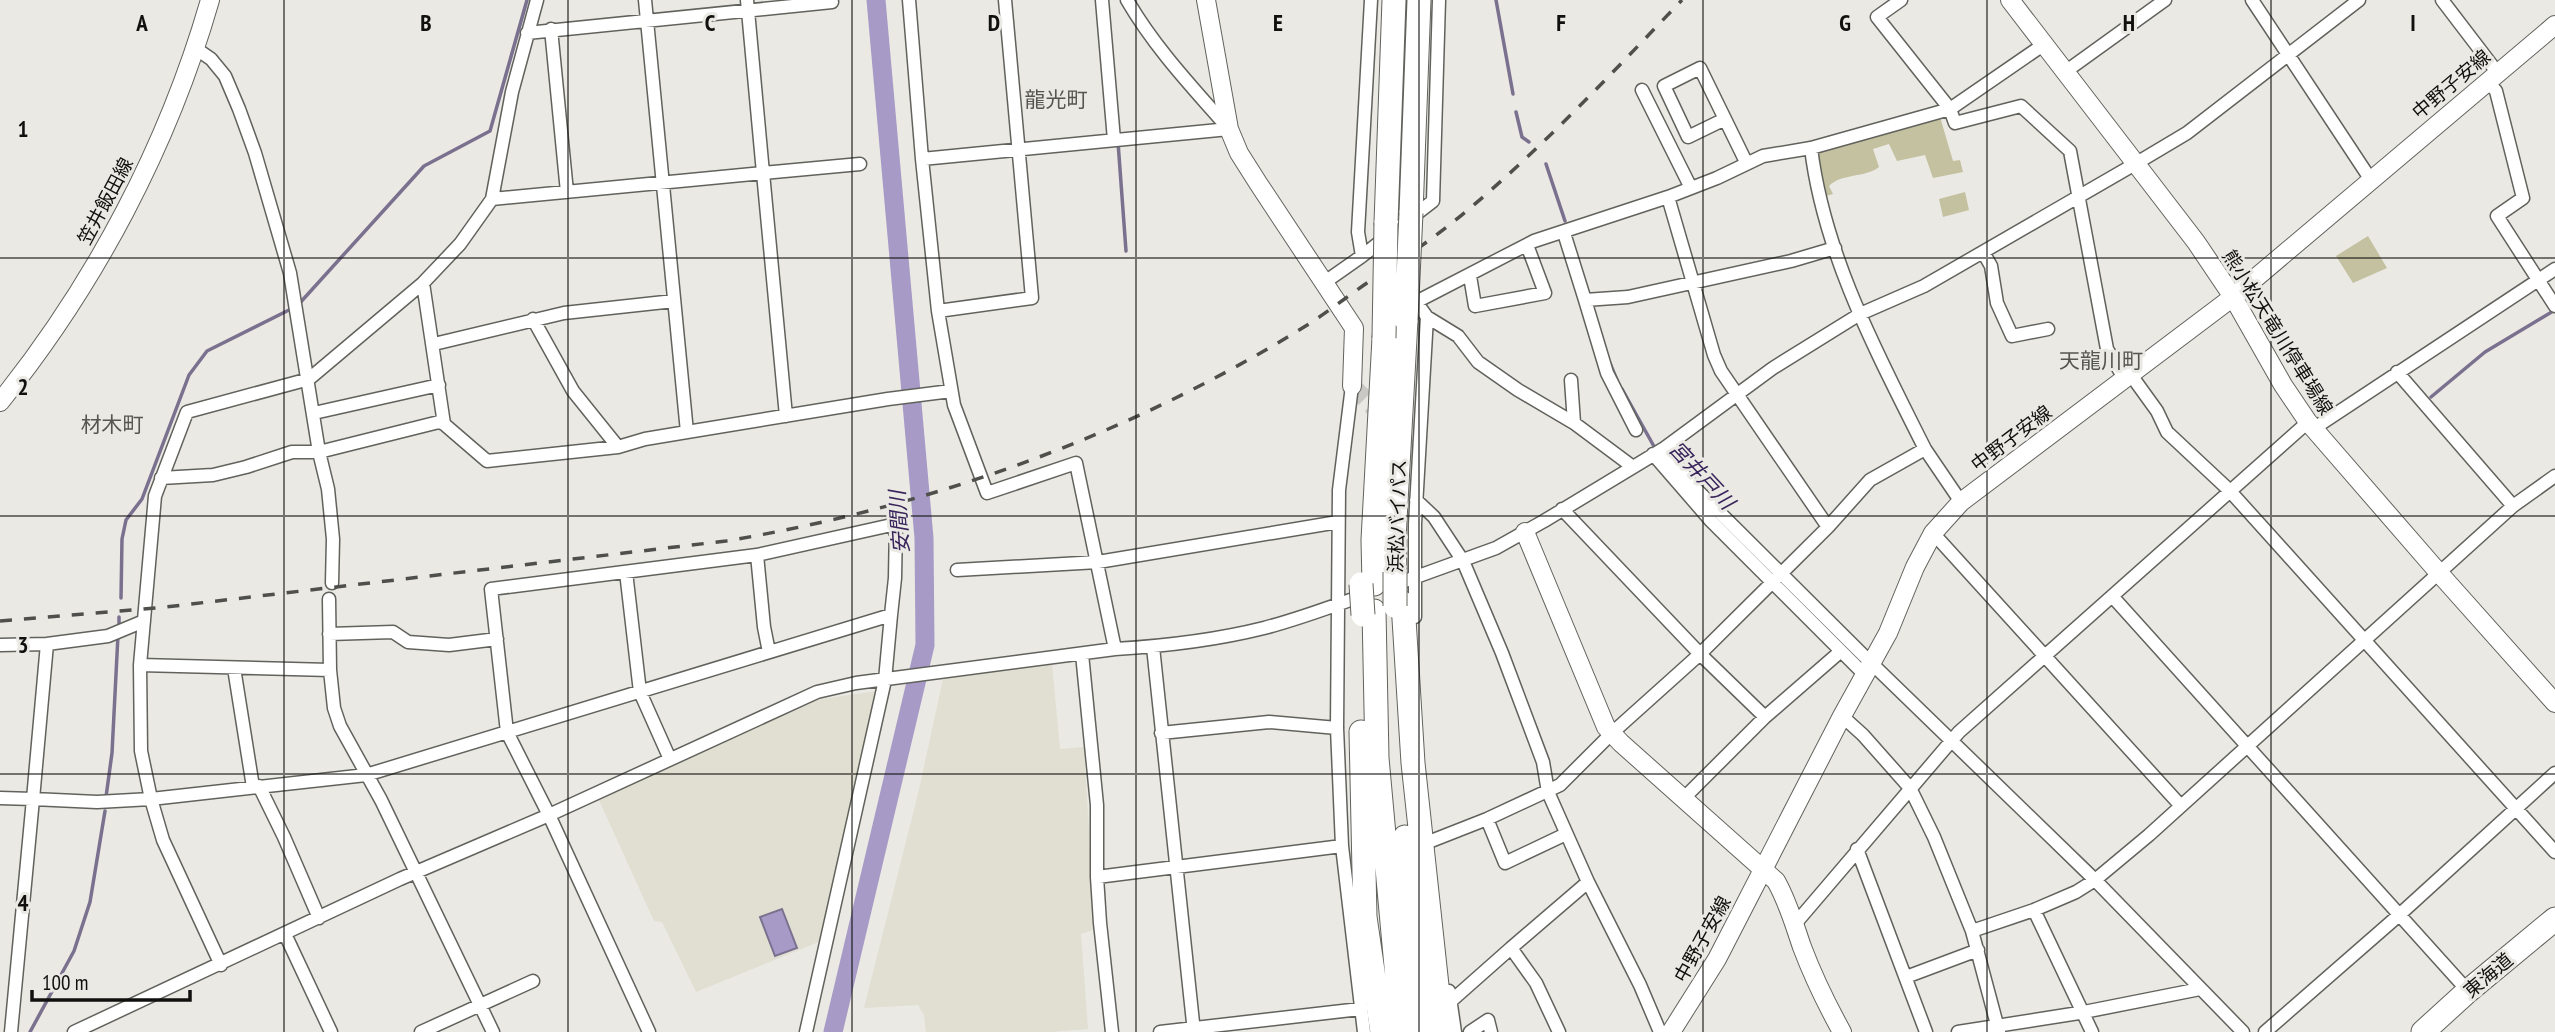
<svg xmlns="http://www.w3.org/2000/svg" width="2555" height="1032" viewBox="0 0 2555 1032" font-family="'PT Sans Narrow','Noto Sans JP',sans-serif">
	<rect width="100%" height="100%" fill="#eae9e4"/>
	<path fill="#e0dfd2" d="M1052 664 1060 749 1084 747 1095 929 1081 934 1088 1029 1051 1032H926L924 1015 918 1005 864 1008 918 794 943 679Z
		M877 691 821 941 696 992 662 922 654 921 598 798 783 712 815 700Z"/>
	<path fill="#c3c1a0" d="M1940 117 1953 161 1960 160 1963 172 1933 178 1925 155 1897 161 1889 144 1873 149 1879 167C1865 178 1842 173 1829 186L1833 194 1826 196 1816 157 1821 148Z
		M1965 192 1969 210 1943 217 1939 199Z
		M2368 236 2387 268 2353 283 2336 256Z"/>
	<path fill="#a79ac6" stroke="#7a718f" stroke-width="2" d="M782 909 797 948 775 956 760 917Z"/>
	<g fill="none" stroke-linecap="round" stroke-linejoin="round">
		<path stroke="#7a718f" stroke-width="3.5" d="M1496 0 1513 94
			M1516 112 1522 137 1529 142
			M1118 142 1126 251
			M1546 164 1565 221
			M298 305 424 166 490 131 527 0
			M1609 361 1617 380
			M1622 389 1656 450
			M2431 397 2485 352 2555 310
			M1779 580 1857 658
			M121 598 122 539 126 520 142 499 189 375 207 351 291 309
			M119 627V617
			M106 797 112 753 118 635
			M30 1032 74 951 90 902 105 811"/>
		<path stroke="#a79ac6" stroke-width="19" d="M833 1032 925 645 924 538 876 0"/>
		<path stroke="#c9c8c4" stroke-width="18" stroke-dasharray="18 9" stroke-linecap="butt" d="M1352 386 1419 452"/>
		<g stroke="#62625d" stroke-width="15">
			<path id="street" d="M645 0 687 432 888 399 951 391
				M909 0 922 159 938 311 954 405 987 493 1076 463 1115 649
				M1102 0 1114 140
				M1127 0C1155 48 1192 87 1228 128
				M1901 0 1877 17 1950 109 1955 123 2021 106 2070 151 2107 349 2125 380
				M2252 0 2371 180
				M2442 0 2497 72
				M551 29 567 192
				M527 33 832 2
				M195 48 211 59 225 76 239 109 255 153 290 273 319 452 328 489 333 539 332 583
				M2065 72 2165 0
				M2487 81 2496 91 2523 198 2497 216 2555 306
				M1642 90 1691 188
				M1725 119 1688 137 1664 86 1700 68 1746 162
				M1811 148C1824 255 1877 353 1925 449
				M922 159 1229 129
				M1668 197 1714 355 1721 371 1828 527
				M492 199 512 92 537 0
				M1564 233 1585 300 1628 297 1791 261 1835 248
				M1983 252 1991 266 1997 303 2012 336 2048 329
				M1362 256 1358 232 1371 0
				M1470 276 1475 306 1545 293 1527 245
				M1325 282 1362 256 1433 201 1439 0
				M423 283 444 424
				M1585 300 1607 373 1636 430
				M938 311 1032 298 1005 0
				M1427 317 1458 336 1478 362 1518 390 1574 423 1633 467
				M533 319 573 391 618 447
				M434 344 564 313 674 301
				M2397 372 2513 506
				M2131 375 2157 411 2167 432 2229 490 2555 852
				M1571 380 1574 423
				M1352 386 1339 490 1337 728 1342 846 1364 1032
				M314 413 439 385
				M786 416 763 173 860 164
				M2313 429 2555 269
				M1663 449 1695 488 1863 655 2095 880 2243 1032
				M1653 454 1711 521 1865 675
				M161 478 213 475 246 467 292 452H319L439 422 444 424 487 461 618 447 645 439 687 432
				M1416 500 1434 517 1463 561 1502 653 1543 762 1548 792 1588 882 1640 985 1660 1032
				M1562 509 1700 654 1765 717 1684 798
				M1933 533 2181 806
				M757 555 764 627 769 652
				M957 570 1098 562 1338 522
				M626 572 640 692 669 757
				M1391 586 1496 548 1544 521 1663 449 1773 368 1860 314 1924 286 2135 164 2187 133 2359 0
				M2112 596 2468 991
				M329 599 330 670 334 708 340 726 381 800 493 1032
				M1415 617V524L1427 317 1416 302 1534 241 1668 197 1717 178 1763 156 1811 148 1950 109 2043 45
				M329 634 393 632 408 642 449 645 497 639
				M0 645 47 644
				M1153 647 1194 1032
				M1082 654 1097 805V877L1100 923 1112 1032
				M140 665 330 670
				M234 668 253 787
				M1842 716 1863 735 1910 788 1934 837 1972 931 1999 1032
				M1765 717 1841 651
				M1161 733 1269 722 1337 728
				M259 786 284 837 319 918
				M0 798 33 799 47 644 108 636 144 621
				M1487 819 1505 863 1566 834
				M1431 841 1487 819 1560 785 1612 733 1700 654 1828 527 1870 480 1925 449 1961 502
				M1857 849 1926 1032
				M1097 877 1342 846
				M2034 910 2076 892 2095 880 2149 835 2513 506 2555 476
				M1795 924 1959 732 2308 422
				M1972 931 2034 910 2092 1032
				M285 934 331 1032
				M1511 948 1588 882
				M221 965 163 840 151 799 141 751 140 665 155 496 187 412 309 379 423 283 460 244 492 199 763 173 747 0
				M1906 977 1978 950
				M1449 991 1455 1032
				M1450 1002 1511 948 1536 983 1559 1032
				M11 1032 33 799 97 802 151 799 366 775 891 615 885 680 806 1032
				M74 1032 400 879 549 815 817 692 856 683 1115 649C1165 646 1216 640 1264 628 1299 619 1333 606 1367 594
				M421 1032 533 981
				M649 1032 549 815 507 732 491 589 757 555 896 524 895 578 891 615
				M1160 1032 1360 1009
				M1470 1032 1488 1020 1491 1032
				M1958 1032 2079 1013 2200 989
				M2265 1032 2398 916 2555 773"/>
		</g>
		<g stroke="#62625d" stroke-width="20">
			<path id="secondary" d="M1206 0 1229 129 1239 153 1258 183 1354 328 1352 386
				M2010 0 2196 242 2233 297 2283 385 2308 422 2439 573 2555 703
				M0 402C95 284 168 146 210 0
				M1525 532 1606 727 1621 743 1776 881C1788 902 1794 924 1802 947 1813 976 1827 1005 1842 1032
				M1671 1032 1717 959 1842 716 1888 633 1915 567 1933 533 1961 502 2233 297 2555 25"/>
		</g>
		<g stroke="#62625d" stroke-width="25">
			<path id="highway" d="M1411 213 1419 0
				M1386 223 1394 0
				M1395 572 1394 539 1406 320
				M1374 584 1373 540 1384 338
				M1403 603 1413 763 1442 1032
				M1374 611 1377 758 1402 1032
				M1361 732 1365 917 1382 1032
				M1405 837 1415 968 1423 1032
				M2423 1032 2468 991 2555 919"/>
		</g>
		<use href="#street" stroke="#fff" stroke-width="12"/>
		<use href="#secondary" stroke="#fff" stroke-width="18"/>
		<use href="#highway" stroke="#fff" stroke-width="23"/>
		<path stroke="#4f4f4c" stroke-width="3.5" stroke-dasharray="12 12" stroke-linecap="butt" d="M0 621 166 607 726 541C930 507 1128 436 1304 327 1325 314 1344 299 1364 285 1400 261 1436 237 1469 209 1545 145 1613 72 1682 0"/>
		<g stroke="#62625d" stroke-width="25" stroke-linecap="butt">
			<path id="highway-bridge" d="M1406 320 1411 213
				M1384 338 1386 223
				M1395 572V606
				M1361 584 1363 615"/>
		</g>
		<use href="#highway-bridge" stroke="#fff" stroke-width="23"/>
	</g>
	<path fill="none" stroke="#10100e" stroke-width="2" stroke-opacity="0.55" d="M284 0V1032M568 0V1032M852 0V1032M1136 0V1032M1419 0V1032M1703 0V1032M1987 0V1032M2271 0V1032M0 258H2555M0 516H2555M0 774H2555"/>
	<g text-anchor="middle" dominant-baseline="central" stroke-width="6" stroke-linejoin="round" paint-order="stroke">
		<g font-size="19" fill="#10100e" stroke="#eae9e4">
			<text transform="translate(2451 84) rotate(-40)">中野子安線</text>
			<text transform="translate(105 201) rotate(-62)">笠井飯田線</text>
			<text transform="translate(2278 332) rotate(58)">熊小松天竜川停車場線</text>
			<text transform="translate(2011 438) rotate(-37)">中野子安線</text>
			<text transform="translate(1397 516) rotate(-88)">浜松バイパス</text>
			<text transform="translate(1702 939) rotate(-61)">中野子安線</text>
			<text transform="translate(2488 975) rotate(-40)">東海道</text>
		</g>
		<g font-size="21" fill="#565651" stroke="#eae9e4">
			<text x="1056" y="99">龍光町</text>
			<text x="2101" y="360">天龍川町</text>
			<text x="112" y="424">材木町</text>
		</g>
		<g font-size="21" font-style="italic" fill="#38245b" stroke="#eae9e4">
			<text transform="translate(1702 475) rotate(47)">宮井戸川</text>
			<text transform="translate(899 522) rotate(-94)">安間川</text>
		</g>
	</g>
	<g font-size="23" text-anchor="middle" font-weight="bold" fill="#10100e" stroke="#eae9e4" stroke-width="6" stroke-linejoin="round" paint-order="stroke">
		<text x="142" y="31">A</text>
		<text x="426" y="31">B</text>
		<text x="710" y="31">C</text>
		<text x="994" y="31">D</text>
		<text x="1278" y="31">E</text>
		<text x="1561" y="31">F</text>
		<text x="1845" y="31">G</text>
		<text x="2129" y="31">H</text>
		<text x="2413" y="31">I</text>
		<text x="23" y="137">1</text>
		<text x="23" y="395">2</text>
		<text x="23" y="653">3</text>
		<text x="23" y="911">4</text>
	</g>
	<path d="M32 990v10h158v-10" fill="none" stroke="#10100e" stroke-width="3.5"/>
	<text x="42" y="990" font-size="21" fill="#10100e" stroke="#eae9e4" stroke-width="5" paint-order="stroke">100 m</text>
</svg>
